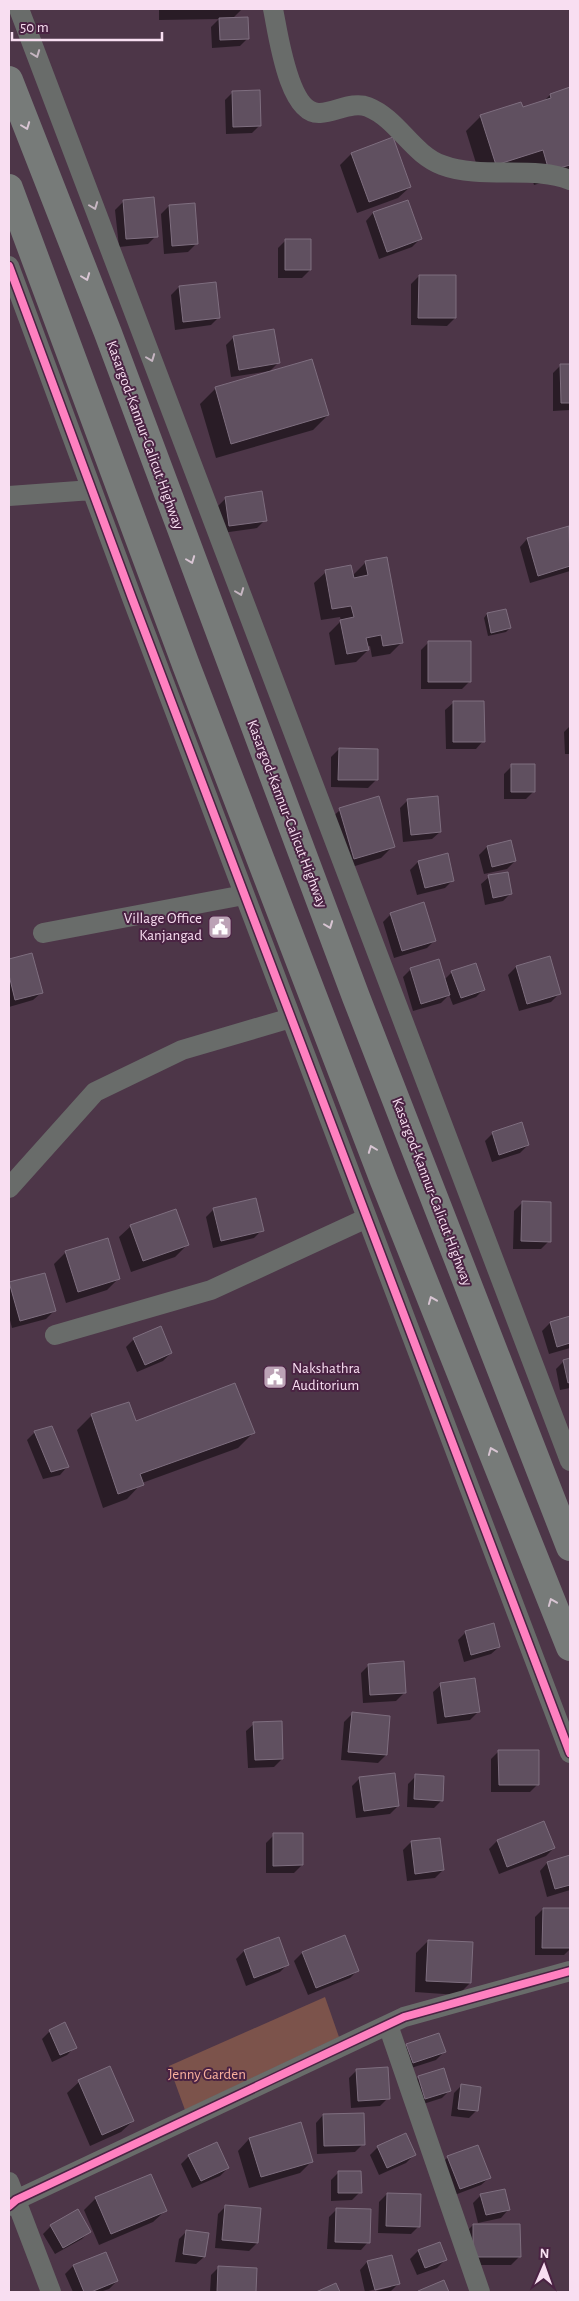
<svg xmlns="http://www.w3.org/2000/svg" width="579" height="2301" viewBox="0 0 579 2301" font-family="'Alegreya Sans',sans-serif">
	<rect width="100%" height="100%" fill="#4d3648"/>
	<path fill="#7c534b" d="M325 1997 339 2037 185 2110 169 2066Z"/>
	<path fill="#0007" d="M159 9H242L232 19 248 38 240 46 212 48 211 27 219 19 159 20Z
		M570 89V174L534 185 528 165 481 179 466 131 481 116 522 108 543 102 550 95Z
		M233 92 260 125 252 133 226 134 225 100Z
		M351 154 410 187 398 198 357 213 340 165Z
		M153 199 156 236 148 244 119 247 115 210 123 202Z
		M407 202 420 239 412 247 379 259 366 221 373 213Z
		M169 206 196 244 188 252 164 254 161 214Z
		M286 240 310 270 302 278H278V248Z
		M419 276 455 318 447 326 411 325V284Z
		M179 287 219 317 211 325 175 330 171 295Z
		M234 337 278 363 270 371 231 377 226 345Z
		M312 361 328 415 313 430 216 458 200 404 215 389Z
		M570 365V410L553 411V373L560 366Z
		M226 498 265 520 257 528 222 533 218 506Z
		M568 527 570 571 530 583 520 547 527 539Z
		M366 562 402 642 390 654 372 657 370 646 367 647 368 650 356 662 335 665 329 633 341 621 340 617 321 620 314 583 326 572 352 576Z
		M505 610 510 628 506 632 488 636 484 618 487 614Z
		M429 642 470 681 462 689H421V650Z
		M453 703 483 741 476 749H446L445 710Z
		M570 726V754H565L564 732Z
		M339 749 376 780 368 788 331 787V757Z
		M512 766 534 791 526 799H504V774Z
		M408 800 440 832 432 839 403 842 400 808Z
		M340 810 393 846 381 858 342 870 328 821Z
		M487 847 515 861 507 869 484 874 479 855Z
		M447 855 453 880 445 888 417 895 410 870 418 862Z
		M489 877 511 893 503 901 485 905 481 884Z
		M391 914 435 940 427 948 394 958 383 922Z
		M31 954 41 993 33 1000 9 1007V960Z
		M516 967 559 994 551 1002 519 1011 508 975Z
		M411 969 444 980 452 972 484 989 476 997 453 1005 449 995 441 1003 413 1011 403 977Z
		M493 1133 528 1145 520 1153 492 1162 485 1141Z
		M522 1203 549 1241 541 1249H513L514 1211Z
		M214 1209 262 1230 254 1238 213 1248 206 1217Z
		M131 1226 187 1245 175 1257 131 1272 119 1237Z
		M107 1240 119 1278 107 1290 66 1303 54 1264 65 1253Z
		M10 1284 54 1311 46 1319 12 1328 9 1316Z
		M570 1317V1348L549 1354 542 1331 550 1323Z
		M134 1339 171 1353 163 1361 137 1372 126 1347Z
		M570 1360V1388L560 1390 556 1369 564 1361Z
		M92 1415 136 1422 253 1433 238 1448 142 1483 127 1499 103 1508 77 1430Z
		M35 1432 67 1467 60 1475 43 1479 27 1440Z
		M466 1632 499 1647 491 1654 464 1662 458 1640Z
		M369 1665 404 1693 396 1701 363 1703 361 1673Z
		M441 1685 478 1712 470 1720 437 1724 433 1692Z
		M352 1714 389 1717 386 1755 378 1763 341 1760 344 1722Z
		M254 1724 282 1759 274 1767 248 1768 246 1731Z
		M499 1751 538 1784 530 1792H491V1759Z
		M416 1776 442 1800 434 1808 407 1807 408 1784Z
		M359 1779 398 1806 390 1814 356 1818 352 1786Z
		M544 1823 554 1848 546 1856 499 1874 489 1849 497 1841Z
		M274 1835 302 1865 294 1873H266V1843Z
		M411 1842 443 1870 435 1878 407 1881 403 1850Z
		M570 1857V1890L547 1897 540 1871 547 1863Z
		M543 1909H570V1949L564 1955H535V1917Z
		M344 1937 358 1970 350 1978 308 1995 294 1961 302 1953Z
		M278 1938 288 1964 280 1972 246 1986 236 1959 244 1951Z
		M428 1941 470 1983 458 1995 415 1992 416 1953Z
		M50 2031 75 2047 67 2055 52 2062 42 2039Z
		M407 2045 444 2052 436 2060 405 2070 399 2053Z
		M109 2068 133 2121 121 2132 90 2146 67 2093 79 2082Z
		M357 2070 388 2098 380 2106 351 2108 349 2078Z
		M419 2077 450 2090 442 2098 417 2106 411 2085Z
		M462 2085 477 2110 469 2118 451 2116 454 2093Z
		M323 2115 363 2144 355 2152 317 2154 316 2123Z
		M300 2124 312 2161 300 2173 249 2188 238 2151 249 2139Z
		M378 2147 414 2155 406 2163 379 2175 370 2155Z
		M189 2156 228 2168 220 2176 192 2188 181 2164Z
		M448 2157 489 2178 481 2185 452 2196 440 2165Z
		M339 2172 360 2192 352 2200 331 2201V2180Z
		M387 2194 419 2226 411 2234 378 2233 379 2202Z
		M481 2195 508 2210 501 2218 478 2223 473 2203Z
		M96 2198 165 2211 153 2222 99 2245 84 2210Z
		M226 2206 257 2243 249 2251 215 2248 218 2214Z
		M336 2210 368 2242 361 2250 327 2249 329 2217Z
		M473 2225 519 2257 511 2265H466L465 2233Z
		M51 2226 90 2231 82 2239 55 2254 43 2234Z
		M187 2231 204 2257 196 2264 175 2262 179 2239Z
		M439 2244 445 2260 437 2268 417 2275 410 2259 418 2251Z
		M106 2253 117 2281 109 2289 100 2292H73L65 2274 73 2266Z
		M367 2262 399 2283 391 2291 372 2292 391 2287V2285L365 2292 360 2270Z
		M219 2267 256 2269 255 2292H210L211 2275Z"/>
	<path fill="#605060" stroke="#7e6e7f" d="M248 17 249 39 220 40 219 18Z
		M570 87V165L549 171 543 150 496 165 480 115 521 102 523 107 551 98 550 94Z
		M260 90 261 126 233 127 232 91Z
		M393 137 411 187 369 202 351 153Z
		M154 197 158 237 126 239 123 200Z
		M408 200 422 239 387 252 373 212Z
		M195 203 198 244 172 246 169 205Z
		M285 239H311V270H285Z
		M419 275H456V318H418Z
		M216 282 220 318 183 322 179 286Z
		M274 329 280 363 239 370 233 336Z
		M312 359 329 415 231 444 215 387Z
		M560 364H570V403H561Z
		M262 491 267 521 229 526 225 497Z
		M569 526 570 566 538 576 527 538Z
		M387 557 403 643 383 646 381 635 366 638 369 650 347 654 340 620 354 617 351 606 332 609 325 570 351 565 354 578 368 575 365 561Z
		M506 609 511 628 491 633 487 613Z
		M428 641H471V682H428Z
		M453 701H484L485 742H453Z
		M339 748 378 749V780H338Z
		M511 764H535V792H511Z
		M379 796 395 847 354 859 339 808Z
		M438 796 441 832 411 835 407 799Z
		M511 840 516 861 492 867 487 846Z
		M448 853 454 881 425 888 418 861Z
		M508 872 512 894 493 898 488 875Z
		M424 902 436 941 402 951 390 913Z
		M32 953 43 993 15 1000 9 975V959Z
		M550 956 561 994 527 1004 516 966Z
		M439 959 450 995 421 1004 410 968Z
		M476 963 485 990 461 998 451 971Z
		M522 1122 529 1145 499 1155 492 1132Z
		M256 1198 264 1231 221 1241 213 1208Z
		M522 1201 551 1202V1242L521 1241Z
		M176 1209 189 1245 143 1261 130 1225Z
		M108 1238 120 1279 78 1292 65 1251Z
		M45 1273 56 1311 20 1321 9 1282Z
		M570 1316V1343L557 1347 550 1322Z
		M161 1326 172 1353 145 1365 133 1338Z
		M570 1358V1382L568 1383 563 1360Z
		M235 1383 255 1433 140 1474 144 1485 118 1494 91 1414 129 1402 136 1421Z
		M52 1426 69 1467 51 1472 34 1431Z
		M494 1623 500 1647 471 1655 465 1631Z
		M404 1661 406 1693 370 1695 368 1664Z
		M475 1678 480 1712 445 1717 440 1683Z
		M352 1712 390 1716 387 1755 348 1752Z
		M282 1721 283 1759 255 1760 253 1722Z
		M498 1750H539V1785H499Z
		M395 1773 399 1806 364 1811 359 1777Z
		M415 1774 444 1776 443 1801 414 1799Z
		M544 1821 555 1848 507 1867 497 1840Z
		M273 1833H303V1865L273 1866Z
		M440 1838 444 1870 415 1874 411 1841Z
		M570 1855V1885L555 1889 547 1862Z
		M543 1908H570V1948H542Z
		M345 1935 359 1971 316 1988 302 1952Z
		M279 1937 289 1965 254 1978 244 1950Z
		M428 1940 473 1942 471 1983 426 1981Z
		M65 2022 77 2048 60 2055 49 2030Z
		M439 2033 446 2052 413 2063 406 2044Z
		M110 2066 134 2121 102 2135 78 2080Z
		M388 2067 390 2099 358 2101 356 2069Z
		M444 2068 451 2091 425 2099 418 2076Z
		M461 2084 481 2087 478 2111 458 2109Z
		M364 2113 365 2145 324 2146 323 2114Z
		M301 2122 313 2162 261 2177 249 2138Z
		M406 2133 416 2155 387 2168 377 2146Z
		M217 2142 229 2168 201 2181 188 2155Z
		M478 2145 491 2178 460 2189 447 2156Z
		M338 2171H361L362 2193H338Z
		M151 2174 167 2211 111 2234 95 2197Z
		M505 2189 510 2210 486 2215 480 2194Z
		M387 2193 421 2194 420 2227 386 2226Z
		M225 2205 261 2208 258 2243 222 2240Z
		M336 2208 371 2209 370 2243 335 2242Z
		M78 2209 91 2232 63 2248 50 2225Z
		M473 2224H520L521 2257H473Z
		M186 2230 209 2233 205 2257 183 2254Z
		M440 2242 447 2260 425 2268 418 2250Z
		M106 2252 118 2281 91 2292H84L73 2265Z
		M392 2255 400 2284 375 2290 367 2261Z
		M218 2266 257 2268 256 2292H217Z
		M444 2280 449 2292H419L418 2291Z
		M336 2283 340 2292H316Z"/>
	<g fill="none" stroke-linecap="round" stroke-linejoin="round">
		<path stroke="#696c6a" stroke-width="20" d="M19 9 570 1461
			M273 9C278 32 288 115 320 113 336 112 353 101 368 107 398 119 412 154 442 165 481 180 535 165 570 180
			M9 266 132 598 570 1753
			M9 496 92 490
			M43 933 244 895
			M9 1188 95 1092 182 1050 291 1018
			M55 1335 211 1290 367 1218
			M388 2025 480 2292
			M9 2182 51 2292
			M9 2206 16 2200 404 2017 570 1971"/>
		<path stroke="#777b79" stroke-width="28" d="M9 80 108 333 356 997 570 1547
			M9 188 186 665 384 1181 570 1647"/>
		<g stroke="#4a2343" stroke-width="11">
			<path id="cycleway" d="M9 266 132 598 570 1753
				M9 2206 16 2200 404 2017 570 1971"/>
		</g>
		<use href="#cycleway" stroke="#ff80c0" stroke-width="8"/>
	</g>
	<defs><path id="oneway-chevron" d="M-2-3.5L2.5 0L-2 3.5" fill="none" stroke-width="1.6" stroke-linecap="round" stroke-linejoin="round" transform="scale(1.25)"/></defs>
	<g stroke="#c6b6c2">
		<use href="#oneway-chevron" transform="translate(36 54) rotate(69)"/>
		<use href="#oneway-chevron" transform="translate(94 206) rotate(69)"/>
		<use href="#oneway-chevron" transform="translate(151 358) rotate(69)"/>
		<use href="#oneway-chevron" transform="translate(240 592) rotate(69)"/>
	</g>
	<g stroke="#d8c5d3">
		<use href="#oneway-chevron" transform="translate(26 126) rotate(69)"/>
		<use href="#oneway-chevron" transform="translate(86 277) rotate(69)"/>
		<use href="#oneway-chevron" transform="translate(191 560) rotate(69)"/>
		<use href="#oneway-chevron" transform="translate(329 925) rotate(69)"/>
		<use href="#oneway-chevron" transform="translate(372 1149) rotate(-111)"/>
		<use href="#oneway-chevron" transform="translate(432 1300) rotate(-112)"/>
		<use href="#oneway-chevron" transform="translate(492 1451) rotate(-112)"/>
		<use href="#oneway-chevron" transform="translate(552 1602) rotate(-112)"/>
	</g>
	<defs>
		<g id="civic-square" transform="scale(1.25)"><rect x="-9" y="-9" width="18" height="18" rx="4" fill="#bca3b6" stroke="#4a2343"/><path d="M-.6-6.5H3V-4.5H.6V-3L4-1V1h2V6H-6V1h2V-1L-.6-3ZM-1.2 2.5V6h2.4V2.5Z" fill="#fff"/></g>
	</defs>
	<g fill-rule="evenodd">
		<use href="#civic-square" x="220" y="927"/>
		<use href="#civic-square" x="275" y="1377"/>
	</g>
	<g text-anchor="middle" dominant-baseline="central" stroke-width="4" stroke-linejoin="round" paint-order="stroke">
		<g font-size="15" fill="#f8def1" stroke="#4a2343">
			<text transform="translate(145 435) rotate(70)">Kasargod-Kannur-Calicut Highway</text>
			<text transform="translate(287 814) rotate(69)">Kasargod-Kannur-Calicut Highway</text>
			<text transform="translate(432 1192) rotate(69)">Kasargod-Kannur-Calicut Highway</text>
		</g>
		<g font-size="15" fill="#f8def1" stroke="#4a2343" text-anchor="end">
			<text x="202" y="918">Village Office<tspan x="202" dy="17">Kanjangad</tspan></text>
			<text x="292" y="1368" text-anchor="start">Nakshathra<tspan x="292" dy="17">Auditorium</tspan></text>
		</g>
		<g font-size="15" fill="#f9af9c" stroke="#4a2343">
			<text x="207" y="2074">Jenny Garden</text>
		</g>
	</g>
	<rect width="579" height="2301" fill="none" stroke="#f8def1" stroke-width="20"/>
	<g transform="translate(544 2266) rotate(2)" stroke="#4a2343" stroke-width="4" paint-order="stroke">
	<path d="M0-4L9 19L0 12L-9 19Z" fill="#f8def1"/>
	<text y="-8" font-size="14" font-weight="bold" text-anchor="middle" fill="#f8def1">N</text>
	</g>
	<path d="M12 32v8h150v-8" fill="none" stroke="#f8def1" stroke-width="2.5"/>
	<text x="20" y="32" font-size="15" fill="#f8def1" stroke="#4a2343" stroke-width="4" paint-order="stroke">50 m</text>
</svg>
